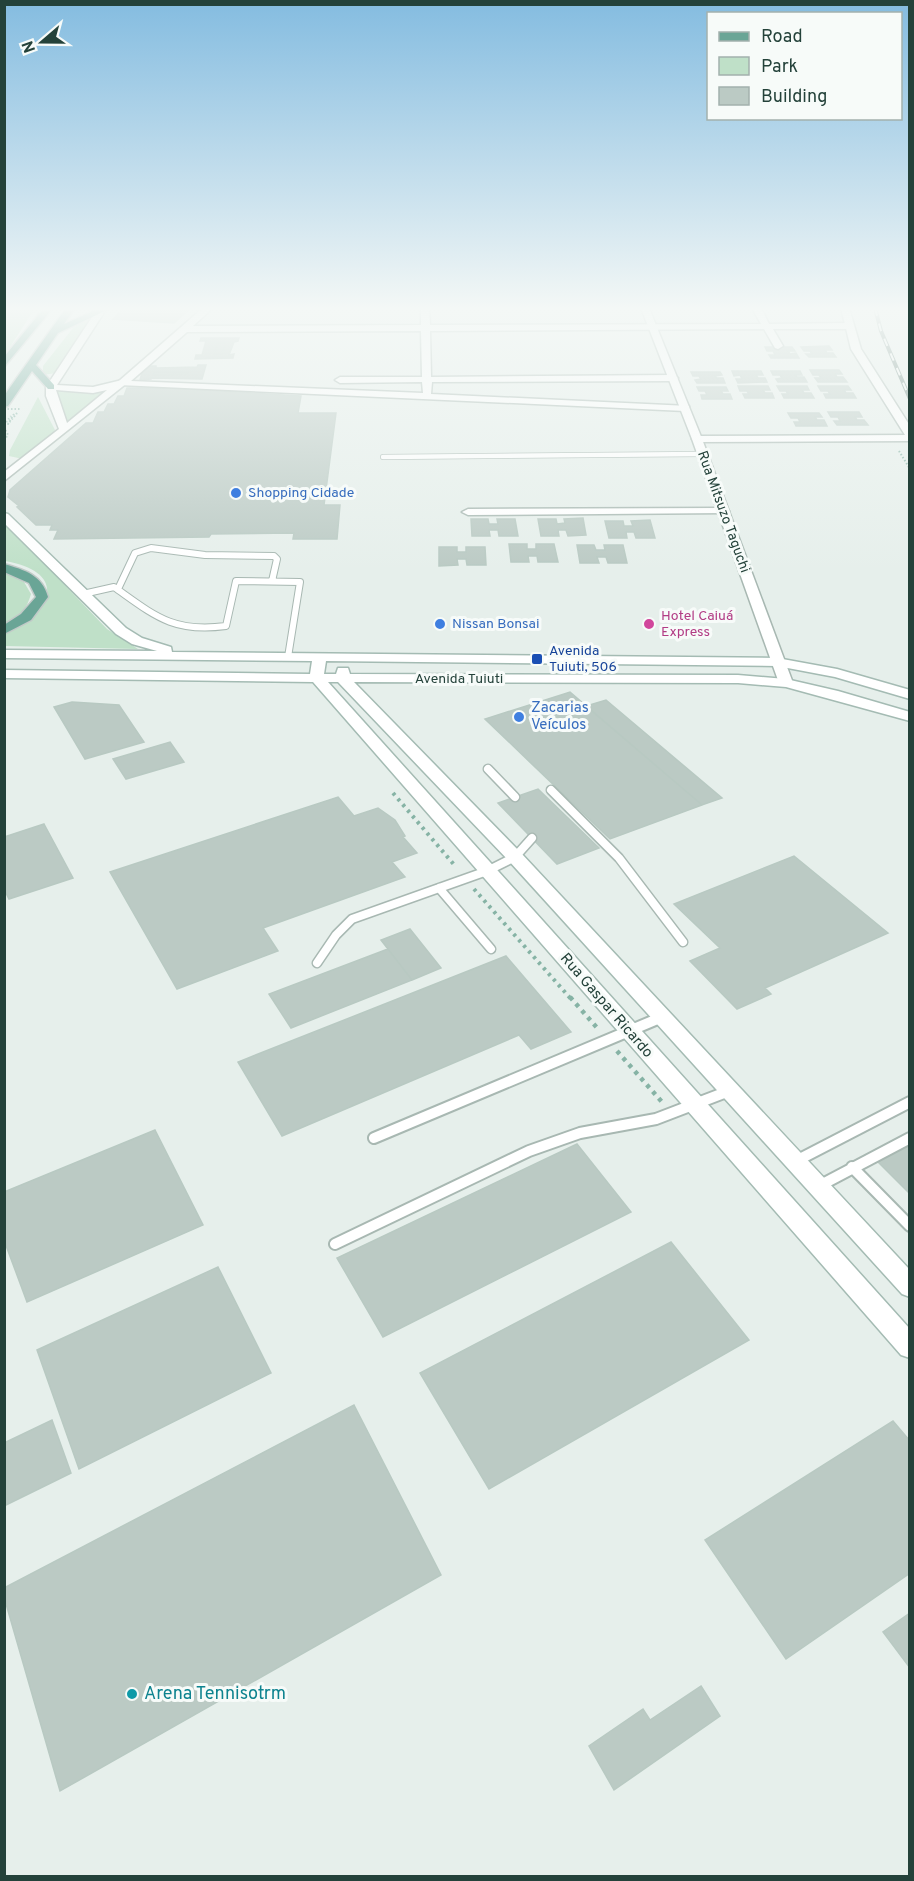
<svg xmlns="http://www.w3.org/2000/svg" width="914" height="1881" viewBox="0 0 914 1881" font-family="Overpass,sans-serif">
	<rect width="100%" height="100%" fill="#e6efeb"/>
	<path fill="#bfe0c8" d="M5 308H35L5 355 4 308Z
		M91 318 56 373 43 375V366L73 328Z
		M51 387 67 389 112 387 64 429Z
		M38 397 55 430 53 434 23 459 9 456 10 450Z
		M4 522 107 629 138 649 5 646V633C53 613 69 572 5 561Z
		M5 573 24 582 31 594C27 609 19 618 5 625Z"/>
	<path fill="#bbcac4" stroke="#b8c9c2" stroke-width="1.5" d="M124 308H191L174 323 113 319Z
		M201 338H239L238 341 234 342 229 355 234 354 233 358 195 359 196 355H202L206 341H200Z
		M217 343H225L222 354H214Z
		M829 346 832 350H825L827 353H833L836 357H809L806 354H812L810 351H804L801 347Z
		M765 347H792L795 351H788L790 354 796 353 799 358H771L769 355H775L773 351H767Z
		M198 365H206L202 379 151 378V379L140 380 144 366H156V368L197 367Z
		M810 370H839L842 374H835L837 377H843L847 382H818L815 378H821L819 375H813Z
		M732 371H761L763 375H756L758 378H765L767 382 738 383 736 379H742L740 375 734 376Z
		M771 371H800L802 375H795L797 377H804L807 382H778L776 379 782 378 780 375H773Z
		M154 372H188L187 374 154 375Z
		M691 372H720L722 375 715 376 717 378H723L725 383H697L695 380 701 379 699 376H693Z
		M738 386H768L770 390H763L765 393H772L774 398H745L743 394H749L747 391H740Z
		M777 386H807L809 390H802L804 393H811L814 398H784L782 394H788L786 391H780Z
		M818 386H848L851 390H844L846 393H853L856 398H826L824 394H830L828 391H821Z
		M697 387H726L728 391H721L723 394H730L732 399H702L701 395H707L705 391H699Z
		M127 388H169L301 396 298 413H336L324 505H340L337 539H293L294 533 211 534 209 537 54 539 58 530H50L52 525H36L17 507 19 506 8 497 10 490 86 423H93L98 412H104L108 404H114L118 396H124Z
		M828 412H859L862 417H855L857 420H864L868 425H837L834 421H840L838 417H831Z
		M788 413H819L822 417H815L817 420H824L827 426H796L794 422H800L798 418H791Z
		M583 518 586 535 568 536 566 530H558L559 536H541L538 519H556L557 524 565 523 564 519Z
		M471 519H488L489 524H498L497 519H515L518 536H499L498 530H489L490 536H472Z
		M650 520 655 538H636L634 532H626L627 538H609L605 521H623L624 526H633L631 521Z
		M509 544H527V549H536V544H554L558 562H538L537 556H528L529 562H511Z
		M577 545H594L596 550H605L604 545H623L627 563H608L606 557H597L599 563H580Z
		M439 547H457V552H466V547H485L486 565H467L466 559H457L458 565 439 566Z
		M570 692 702 805 610 839 485 719Z
		M606 700 722 798 702 805 586 706Z
		M72 702 119 705 144 742 85 759 54 707Z
		M170 742 184 762 126 779 113 759Z
		M538 789 599 848 557 864 498 803Z
		M338 797 354 816 378 808 395 820 405 836 403 837 417 853 392 862 405 877 263 928 278 951 177 989 110 872Z
		M44 824 73 878 9 899 4 889V837Z
		M794 856 888 933 765 988 771 994 737 1009 690 961 720 948 674 904Z
		M410 929 441 968 412 980 381 940Z
		M388 949 412 980 291 1028 269 994Z
		M506 956 571 1032 531 1049 519 1035 282 1136 238 1062Z
		M155 1130 203 1225 27 1302 4 1240V1192Z
		M577 1144 631 1212 383 1337 337 1258Z
		M910 1145V1194L878 1162Z
		M671 1242 749 1340 489 1489 420 1373Z
		M218 1267 271 1373 79 1469 37 1350Z
		M354 1405 441 1575 60 1791 4 1597V1588Z
		M52 1420 71 1473 4 1506V1443Z
		M893 1421 910 1441V1573L786 1659 705 1540Z
		M910 1613V1668L883 1632Z
		M701 1686 720 1716 614 1790 589 1746 643 1709 650 1720Z"/>
	<g fill="none" stroke-linecap="round" stroke-linejoin="round">
		<g stroke="#a8b8b2" stroke-width="6">
			<path id="service-far3" d="M383 457 703 454"/>
		</g>
		<g stroke="#a8b8b2" stroke-width="8">
			<path id="service-far2" d="M118 589 135 553 151 548 205 555 274 556 277 559 272 581
				M83 594 114 587C155 616 173 633 226 626L236 581 300 582 288 657"/>
		</g>
		<g stroke="#a8b8b2" stroke-width="11">
			<path id="service-far1" d="M488 769 515 797
				M551 790 619 858 683 942
				M439 888 491 949
				M317 963 336 935 352 919 487 871 515 857 532 838"/>
		</g>
		<g stroke="#a8b8b2" stroke-width="14">
			<path id="service" d="M374 1138 660 1018
				M796 1161 910 1102
				M852 1167 910 1226
				M819 1186 910 1138
				M335 1244 529 1151 580 1133 656 1119 729 1091"/>
		</g>
		<g stroke="#a8b8b2" stroke-width="3">
			<path id="minor" d="M203 308H213L193 326 421 325V308H429L430 325 761 324 752 308H761L769 324 849 323 853 326 849 329H773L783 346 778 349 775 348 764 329 430 331 431 377 673 375 678 378 673 381 432 382 431 394 689 406V410L685 411 119 385V381ZM421 331 422 377H340L335 380 340 383 422 382 423 393 131 381 187 332Z
				M910 435V441L697 442 692 439 697 436Z
				M723 508 729 511 727 513 468 515 462 512 468 509Z"/>
		</g>
		<g stroke="#a8b8b2" stroke-width="3">
			<path id="tertiary" d="M98 308H107L57 385 93 387 122 380 127 383 4 481V472L59 429 46 396V387ZM56 390 93 393 107 390 67 423Z
				M641 308H649L702 439 793 683 791 686H781L779 683 692 439Z
				M841 308H849L861 349 910 426V438L905 435 851 349Z"/>
		</g>
		<g stroke="#a4bbb3" stroke-width="3">
			<path id="secondary" d="M4 513 8 514 126 628 142 638 171 647 172 652 777 658 837 669 910 690V699L835 677 777 666 326 661 324 674H336L338 668H348L350 674 738 675 786 679 838 691 910 712V721L786 687 738 683 354 682 521 853 910 1270V1297L902 1294 509 861 338 682H328L910 1329V1358L901 1355 313 682 4 678V670L310 674 312 661 4 658V650L157 651 132 644 116 634 4 523Z"/>
		</g>
		<g stroke="#c2cac8" stroke-width="3">
			<path id="primary" d="M44 308H53L4 367V357Z
				M66 308H75L64 324 98 309 105 311 58 333 36 365 54 385V389H48L32 371 8 406 4 407V396Z
				M4 564C25 570 42 575 48 597L31 620 4 634V625L21 614 36 597 29 583 4 572Z"/>
		</g>
		<path stroke="#86b3a5" stroke-width="2" stroke-dasharray="1.5 2" stroke-linecap="butt" d="M14 414 8 424 17 413
			M4 425 11 416
			M4 427 8 435 4 440
			M899 451 910 469"/>
		<path stroke="#86b3a5" stroke-width="4" stroke-dasharray="3 4.5" stroke-linecap="butt" d="M393 793 456 867
			M474 889 571 999"/>
		<path stroke="#86b3a5" stroke-width="4.5" stroke-dasharray="4 5" stroke-linecap="butt" d="M570 997 598 1029
			M617 1051 662 1102"/>
		<use href="#service-far3" stroke="#fff" stroke-width="4.5"/>
		<use href="#service-far2" stroke="#fff" stroke-width="6"/>
		<use href="#service-far1" stroke="#fff" stroke-width="8"/>
		<use href="#service" stroke="#fff" stroke-width="10"/>
		<use href="#minor" fill="#fff" fill-rule="evenodd"/>
		<use href="#tertiary" fill="#fff" fill-rule="evenodd"/>
		<use href="#secondary" fill="#fff" fill-rule="evenodd"/>
		<use href="#primary" fill="#6aa596" fill-rule="evenodd"/>
		<g stroke="#5f7d75" stroke-width="4">
			<path id="rail" d="M875 308 881 331 910 399"/>
		</g>
		<use href="#rail" stroke="#f7fbf9" stroke-width="2" stroke-dasharray="8" stroke-linecap="butt"/>
		<path stroke="#86b3a5" stroke-width="2" stroke-dasharray="1.5 2" stroke-linecap="butt" d="M4 409H20"/>
	</g>
	<linearGradient id="sky" x2="0" y2="1"><stop stop-color="#84bce0"/><stop offset="0.54" stop-color="#f4f8f6"/><stop offset="1" stop-color="#f4f8f6" stop-opacity="0"/></linearGradient>
	<rect width="914" height="572" fill="url(#sky)"/>
	<g fill="#3f7fe0" stroke="#f7fbf9" stroke-width="2">
		<circle cx="236" cy="493" r="6"/>
		<circle cx="440" cy="624" r="6"/>
		<circle cx="519" cy="717" r="6"/>
	</g>
	<circle fill="#d1479c" stroke="#f7fbf9" stroke-width="2" cx="649" cy="624" r="6"/>
	<rect fill="#1a4fb4" stroke="#f7fbf9" stroke-width="2" x="531" y="653" width="12" height="12" rx="3"/>
	<circle fill="#0f9aa8" stroke="#f7fbf9" stroke-width="2" cx="132" cy="1694" r="6"/>
	<g text-anchor="middle" dominant-baseline="central" stroke-width="6" stroke-linejoin="round" paint-order="stroke">
		<g font-size="14" fill="#366cbe" stroke="#f7fbf9" text-anchor="start">
			<text x="248" y="493">Shopping Cidade</text>
			<text x="452" y="624">Nissan Bonsai</text>
		</g>
		<g font-size="14" fill="#24423a" stroke="#f7fbf9">
			<text transform="translate(723 512) rotate(70)">Rua Mitsuzo Taguchi</text>
			<text x="459" y="679">Avenida Tuiuti</text>
		</g>
		<g font-size="14" fill="#b23c85" stroke="#f7fbf9" text-anchor="start">
			<text x="661" y="616">Hotel Caiuá<tspan x="661" dy="16">Express</tspan></text>
		</g>
		<g font-size="14" fill="#164399" stroke="#f7fbf9" text-anchor="start">
			<text x="549" y="651">Avenida<tspan x="549" dy="16">Tuiuti, 506</tspan></text>
		</g>
		<g font-size="15" fill="#366cbe" stroke="#f7fbf9" text-anchor="start">
			<text x="531" y="708">Zacarias<tspan x="531" dy="17">Veículos</tspan></text>
		</g>
		<g font-size="15" fill="#24423a" stroke="#f7fbf9">
			<text transform="translate(606 1006) rotate(49)">Rua Gaspar Ricardo</text>
		</g>
		<g font-size="18" fill="#0d838f" stroke="#f7fbf9" text-anchor="start">
			<text x="144" y="1694">Arena Tennisotrm</text>
		</g>
	</g>
	<rect width="914" height="1881" fill="none" stroke="#24423a" stroke-width="12"/>
	<rect x="707" y="12" width="195" height="108" fill="#f7fbf9" stroke="#a3b1ad" stroke-width="1.5"/>
	<rect x="719" y="32" width="30" height="9" fill="#6aa596" stroke="#a3b1ad" stroke-width="1.5"/>
	<text x="761" y="42" font-size="18" fill="#24423a">Road</text>
	<rect x="719" y="57" width="30" height="18" fill="#bfe0c8" stroke="#a3b1ad" stroke-width="1.5"/>
	<text x="761" y="72" font-size="18" fill="#24423a">Park</text>
	<rect x="719" y="87" width="30" height="18" fill="#bbcac4" stroke="#a3b1ad" stroke-width="1.5"/>
	<text x="761" y="102" font-size="18" fill="#24423a">Building</text>
	<g transform="translate(42 42) rotate(250)" stroke="#f7fbf9" stroke-width="4.5" paint-order="stroke">
	<path d="M0-4.5L10 22L0 15L-10 22Z" fill="#24423a"/>
	<text y="-9" font-size="16" font-weight="bold" text-anchor="middle" fill="#24423a">N</text>
	</g>
</svg>
